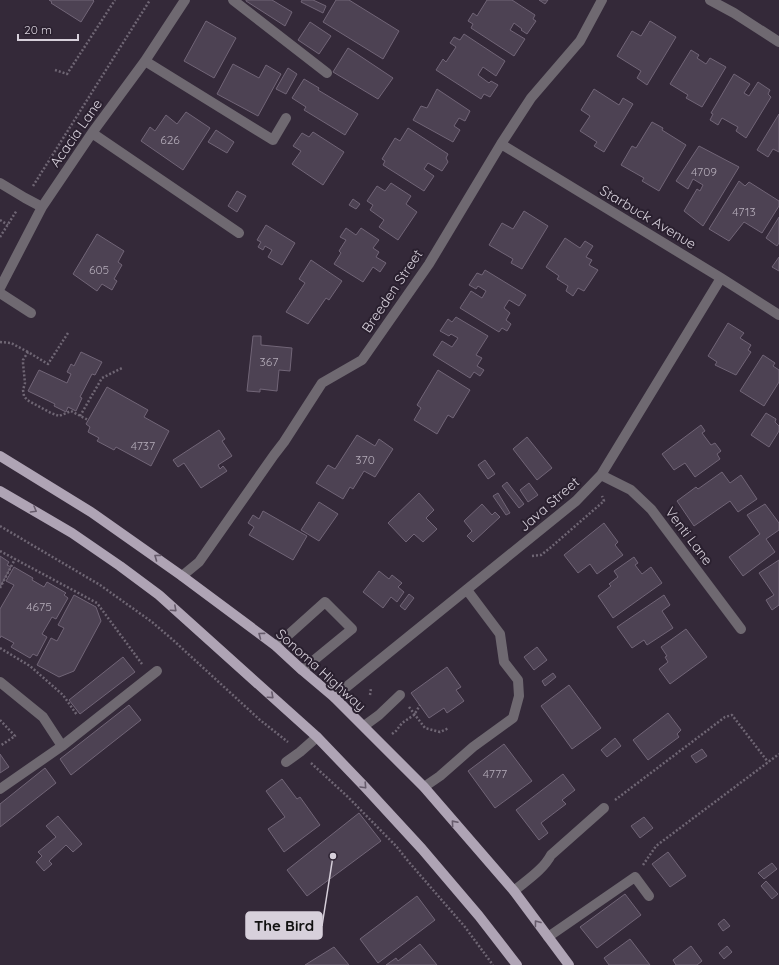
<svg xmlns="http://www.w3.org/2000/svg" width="779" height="965" viewBox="0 0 779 965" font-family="Quicksand,sans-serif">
	<rect width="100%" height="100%" fill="#342939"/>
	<path fill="#4d4253" stroke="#716577" d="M49 0H93L94 1 81 22 51 3 52 2Z
		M246 0H272L292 12 285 26 246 1Z
		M302 0H313L326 6 323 13 301 2Z
		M336 0H349L399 31 383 59 323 22Z
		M487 0H512L535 15 533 19 536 21 527 34 521 30 522 29 514 23 510 30 525 39 514 56 471 28 473 24 468 21 473 13 477 16Z
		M539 0H548L545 4Z
		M206 21 236 38 214 78 184 61Z
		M650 21 676 37 647 85 637 78 641 71 617 56 632 31 641 36Z
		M310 22 331 36 319 54 298 40Z
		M464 34 505 61 496 76 483 67 478 75 489 83 491 81 498 85 490 97 484 94 481 99 436 70 443 59 446 62 456 47 450 43 454 37 460 40Z
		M348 48 393 78 378 99 333 72Z
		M691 50 699 55 697 58 706 64 710 58 726 67 702 107 686 98 688 95 670 84Z
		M233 64 259 78 266 65 281 74 258 116 217 94Z
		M288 68 297 74 286 94 276 89Z
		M734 74 750 84 744 93 749 96 758 82 770 90 768 94 771 97 746 138 736 131 738 127 722 118 718 125 710 120 713 114 711 113Z
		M304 79 319 88 318 90 358 114 345 135 304 110 306 107 292 98Z
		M437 89 470 111 465 121 459 118 454 126 460 130 453 142 413 120 421 106 427 108Z
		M594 89 619 105 623 98 633 104 604 152 594 146 597 142 580 131 590 116 581 110Z
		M186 112 210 128 183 170 141 141 150 127 155 131 166 115 177 124Z
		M779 114V152L773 149 768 157 757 150Z
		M652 122 663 128 662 130 686 145 659 191 642 181 644 178 621 165 632 146 636 148Z
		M408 128 448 154 446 158 448 162 442 171 428 163 424 169 434 176 424 191 383 165 385 161 382 159 395 138 400 141Z
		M216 130 234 142 227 153 208 142Z
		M313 132 344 152 323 185 292 164 301 151 293 146 302 133 309 137Z
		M699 146 739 167 703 226 684 211 697 189 700 191 703 185 693 179 688 189 676 181Z
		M739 181 745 186 749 182 779 201V206L762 233 744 222 729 241 709 229Z
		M391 183 411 196 406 204 417 212 398 240 379 227 384 220 370 210 373 205 367 201 377 186 385 191Z
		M237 191 246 196 237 212 228 206Z
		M353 199 360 204 356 209 349 205Z
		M524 211 548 226 522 269 511 263 513 259 489 245 502 223 513 229Z
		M779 217V243L777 246 766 238Z
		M266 225 295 243 282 265 268 257 272 250 265 246 263 250 258 247 261 242 257 240Z
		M346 228 356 235 361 228 379 240 373 248 379 252 376 257 386 263 380 272 373 267 363 282 334 264 341 253 339 251 346 240 340 237Z
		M97 234 124 251 118 262 122 265 114 279 117 281 112 290 102 284 97 291 73 274Z
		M565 238 580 248 585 241 593 246 586 257 592 260 589 265 598 270 584 291 578 288 573 296 566 291 568 286 557 279 559 276 546 267Z
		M779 257V271L772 267Z
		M311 260 342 281 329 300 326 298 308 324 286 312 305 283 299 279Z
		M485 270 526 295 519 306 509 300 504 308 510 313 506 320 511 324 507 331 502 328 499 332 460 308 471 291 482 298 486 291 478 286 476 289 469 285 477 273 482 275Z
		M456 317 488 336 476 355 482 358 477 366 484 370 480 376 474 372 470 378 433 355 442 341 452 347 458 338 451 334 449 336 440 331 448 319 452 322Z
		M728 323 744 333 740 338 751 345 748 350 751 352 736 375 715 365 717 362 708 356Z
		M253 336H261V345L292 348 290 371 279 370 277 391 260 389V392L247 391Z
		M81 352 102 362 95 375 92 374 80 397 82 398 76 411 68 407 66 412 54 406 55 404 28 391 39 370 67 383 71 374 67 372 71 364 74 366Z
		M763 355 775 363 773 366 779 370V382L764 406 740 391Z
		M438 370 470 390 453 418 448 415 437 434 414 420 421 408 417 405Z
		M107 387 148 410 144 417 169 431 151 466 116 447 114 450 97 441 99 438 88 432 90 427 86 424Z
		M766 413 776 419 775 422 779 426V431L769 447 751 435Z
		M701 425 705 431 702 433 711 445 715 443 721 451 717 454 720 459 695 477 685 463 674 470 662 454Z
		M219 430 225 439 222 441 232 456 218 465 220 469 223 466 227 471 201 488 184 463 178 467 173 460Z
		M357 435 375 446 379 439 393 449 375 477 364 471 353 489 350 487 343 499 316 483 328 465 335 469Z
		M527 437 552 468 537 480 513 449Z
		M485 460 495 474 488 479 478 465Z
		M722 472 730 483 741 475 757 499 738 512 730 501 694 526 677 501 696 487 698 489Z
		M507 482 524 504 519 508 502 486Z
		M529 483 538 495 528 502 520 490Z
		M419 493 434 510 426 518 437 529 423 542 414 534 406 542 388 523Z
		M498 493 510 513 506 515 493 496Z
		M319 502 338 514 319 541 301 530Z
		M482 504 492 515 495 512 500 517 473 542 467 536 472 531 464 521Z
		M765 504 779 523V530L766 539 775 552 743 576 729 557 760 534 747 515Z
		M263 511 307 536 293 560 249 535 254 527 248 523 253 515 259 519Z
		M604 523 618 542 615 545 623 555 597 574 590 564 578 573 564 555Z
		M0 556 9 562 7 565 11 567 0 587Z
		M634 557 638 563 635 565 642 574 651 567 662 583 613 618 598 596 611 586 609 584 618 577 614 571Z
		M779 560V605L772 610 766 600 774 595 759 573Z
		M14 567 33 578 32 580 44 587 47 582 66 593 64 595 68 598 56 619 52 617 42 634 47 637 37 656 33 654 30 658 11 647 14 643 1 636 0 638V609L14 585 6 581Z
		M379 571 389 579 392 575 402 583 398 587 404 592 397 602 391 597 383 608 363 592Z
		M409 594 414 598 405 610 400 606Z
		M74 595 96 607 101 621 74 671 59 677 37 665 51 638 57 641 64 628 58 625Z
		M664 595 670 605 662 611 673 628 647 645 644 640 632 648 617 627Z
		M686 629 707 657 670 684 659 669 668 662 665 657 667 656 661 647Z
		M537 647 547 660 534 670 524 657Z
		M123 657 135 672 80 714 69 700Z
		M447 667 461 687 456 690 464 701 447 713 444 708 429 718 411 693Z
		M553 673 556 677 545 686 542 681Z
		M569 685 601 728 572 749 541 706Z
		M129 705 141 720 71 775 60 759Z
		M668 713 681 730 677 734 679 737 648 760 633 740Z
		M615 738 621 746 607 757 601 750Z
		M504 744 532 781 495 808 468 771Z
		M702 749 707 756 696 763 691 756Z
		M0 754 9 767 0 773Z
		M45 768 56 783 0 827V804Z
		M563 774 575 790 562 800 566 804 541 823 548 833 539 840 516 810Z
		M282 779 297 799 300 797 320 825 284 852 268 829 285 817 266 791Z
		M359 813 381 841 307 896 287 870Z
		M58 816 82 844 73 852 66 845 49 861 52 864 44 871 36 862 42 856 38 852 56 837 46 826Z
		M644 817 653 828 640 838 631 826Z
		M668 852 686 876 670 887 652 864Z
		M772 863 777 869 764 879 758 873Z
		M766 881 778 894 772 899 761 886Z
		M625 894 641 915 597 948 580 927Z
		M417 896 435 920 378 963 360 939Z
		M724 919 730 926 723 931 718 924Z
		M630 939 650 965H609L604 958Z
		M420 944 437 965H386L396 958 398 961Z
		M691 946 702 961 697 965H676L673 960Z
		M727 946 732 952 724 959 719 953Z
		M334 947 349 965H305Z"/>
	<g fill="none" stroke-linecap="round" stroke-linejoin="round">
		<path stroke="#6f6674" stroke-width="2.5" stroke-dasharray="2 2" stroke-linecap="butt" d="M55 70 67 74 115 0
			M33 186 150 0
			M0 220 8 225
			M0 237 17 210
			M68 333 48 364 28 352 23 360V363L25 383 23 390 24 396 27 400 51 413 59 416 71 411 88 420
			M0 342 11 343 28 352
			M80 416 102 378 122 368
			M0 526 100 585 152 622 173 640 260 720 288 742
			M0 551 97 603 142 664
			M532 556 541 555 550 548 604 501 602 496
			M0 588 15 559
			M0 648 30 666 63 695 77 715
			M370 695 371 688
			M409 707 425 728 440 732 449 728
			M0 720 15 736 0 746
			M392 734 396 731 402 723 414 715 420 705
			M311 763 348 797 396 846 408 861 465 927 493 965
			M615 800 725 717 732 715 768 762
			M643 865 656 846 779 754"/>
		<path stroke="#6f6971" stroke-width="10" d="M233 0 327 73
			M710 0 734 13 779 42
			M145 61 273 140 286 118
			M92 133 239 233
			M501 144 721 278 779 315
			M0 183 25 198 42 207
			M0 288 42 207 92 133 145 61 185 0
			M0 293 31 313
			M601 475 631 490 651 509 741 629
			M182 576 199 562 274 455 284 442 322 383 362 360 429 264 501 144 531 98 580 41 602 0
			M276 646 325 602 352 629 302 670
			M0 682 43 717 62 746 0 789
			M334 697 576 501 601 475 721 278
			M364 726 379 715 400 695
			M62 746 157 671
			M286 762 300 752 317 737
			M424 787 440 776 473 747 513 718 519 696 518 680 504 662 500 634 467 590
			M514 891C527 880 543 870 551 855L604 808
			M548 937 635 877 649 896"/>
		<path stroke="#afa4b5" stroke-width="10" d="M0 456 91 512 182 576 276 646 302 670 334 697 424 787 514 891 569 965
			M0 491 72 533 120 566 159 595 317 737 364 786 422 849 479 916 517 965"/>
	</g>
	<defs><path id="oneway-chevron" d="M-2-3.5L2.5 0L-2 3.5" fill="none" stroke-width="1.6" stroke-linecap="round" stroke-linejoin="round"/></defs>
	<g stroke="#665b6b">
		<use href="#oneway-chevron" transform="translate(34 510) rotate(30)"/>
		<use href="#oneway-chevron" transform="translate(157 557) rotate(-144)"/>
		<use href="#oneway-chevron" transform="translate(174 609) rotate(42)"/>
		<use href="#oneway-chevron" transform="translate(261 635) rotate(-143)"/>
		<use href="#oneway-chevron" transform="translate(271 696) rotate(42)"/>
		<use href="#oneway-chevron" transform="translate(364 786) rotate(47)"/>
		<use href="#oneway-chevron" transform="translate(454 823) rotate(-131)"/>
		<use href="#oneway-chevron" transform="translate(537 923) rotate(-127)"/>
	</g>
	<g text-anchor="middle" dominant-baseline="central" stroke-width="4" stroke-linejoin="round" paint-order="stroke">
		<g font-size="12" fill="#b4acb9">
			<text x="170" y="139">626</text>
			<text x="704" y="171">4709</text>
			<text x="744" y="211">4713</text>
			<text x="99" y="269">605</text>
			<text x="269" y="361">367</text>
			<text x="143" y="445">4737</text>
			<text x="365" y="459">370</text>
			<text x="39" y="606">4675</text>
			<text x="495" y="773">4777</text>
		</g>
		<g font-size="14" fill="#d7d0db" stroke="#2a202f">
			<text transform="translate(76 133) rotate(-55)">Acacia Lane</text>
			<text transform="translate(648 217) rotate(31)">Starbuck Avenue</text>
			<text transform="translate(392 291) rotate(-56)">Breeden Street</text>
			<text transform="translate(549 504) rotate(-41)">Java Street</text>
			<text transform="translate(689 536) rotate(53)">Venti Lane</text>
			<text transform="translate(321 670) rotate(42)">Sonoma Highway</text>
		</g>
	</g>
	<path fill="none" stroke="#d7d0db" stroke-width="1.5" d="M333 856L322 926"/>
	<circle fill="#d7d0db" stroke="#2a202f" stroke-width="1.5" cx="333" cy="856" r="4"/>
	<rect fill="#d7d0db" stroke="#d7d0db" stroke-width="1.5" x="246" y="912" width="76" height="27" rx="4"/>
	<g font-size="15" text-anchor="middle" font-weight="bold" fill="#111">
		<text x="284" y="931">The Bird</text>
	</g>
	<path d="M18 34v6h60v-6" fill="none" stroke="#d7d0db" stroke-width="2"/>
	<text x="24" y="34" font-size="12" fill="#d7d0db" stroke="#2a202f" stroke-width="3" paint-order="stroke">20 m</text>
</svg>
